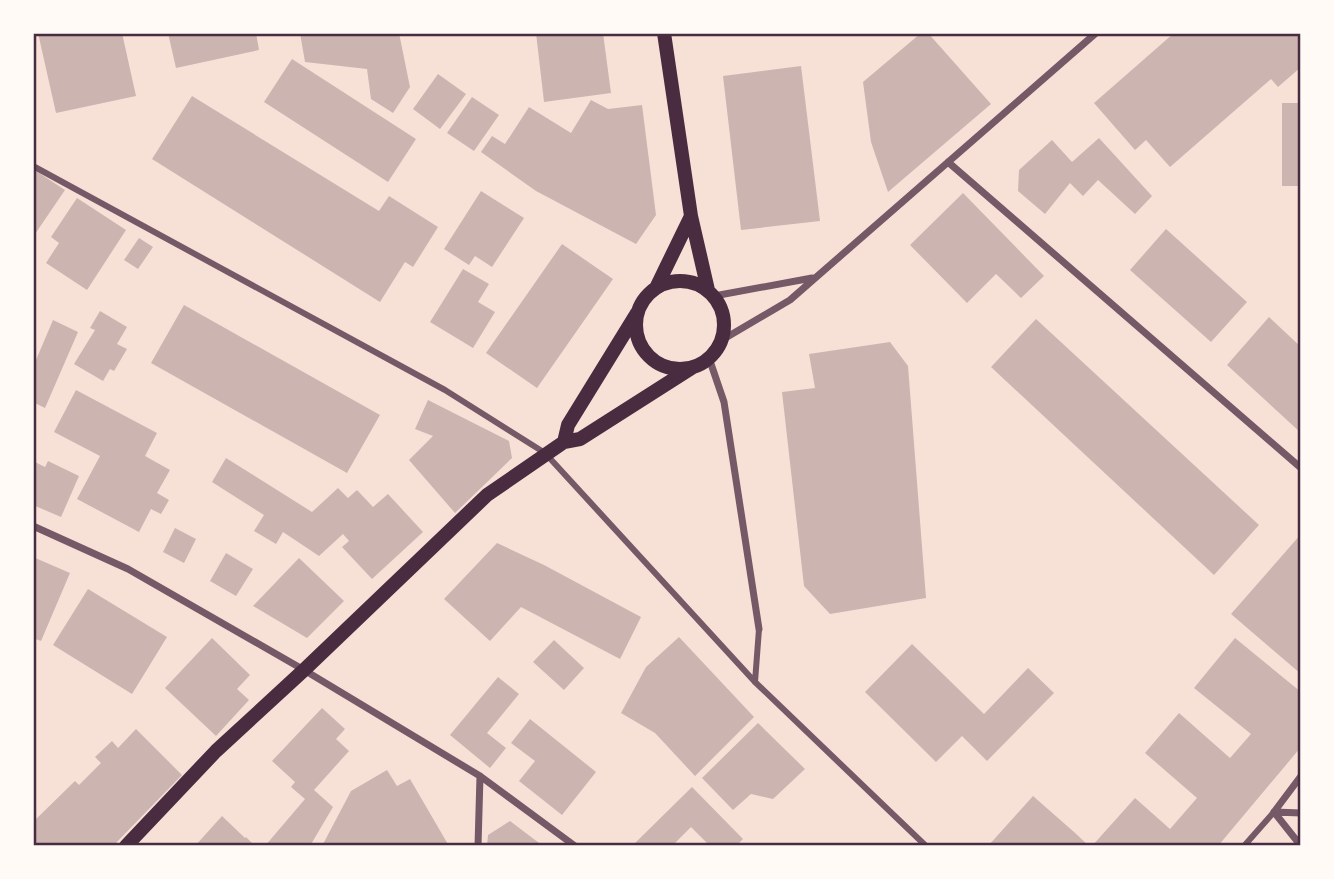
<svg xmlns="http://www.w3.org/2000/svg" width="1334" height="879" viewBox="0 0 1334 879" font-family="'DejaVu Sans',sans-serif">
	<rect width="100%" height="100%" fill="#f7e1d7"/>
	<path fill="#ccb4b1" d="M38 33H122L136 96 56 113Z
		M168 33H256L259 50 176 68Z
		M300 33H399L410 87 393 113 371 99 367 69 305 62Z
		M536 33H603L611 93 544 102Z
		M921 33H928L991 104 888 192 871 142 863 82Z
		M1174 33H1301V67L1278 87 1271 79 1170 167 1146 140 1135 150 1094 103Z
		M292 59 416 139 388 182 264 102Z
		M801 66 820 221 741 230 723 76Z
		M438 74 466 94 440 129 413 109Z
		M192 96 379 211 389 196 438 227 413 267 405 262 380 302 152 159Z
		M472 97 499 115 474 151 447 133Z
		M591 100 608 109 642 105 656 215 636 244 536 191 481 152 492 136 505 144 529 107 571 133Z
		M1282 103H1301V186H1282Z
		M1099 138 1152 196 1135 214 1098 180 1083 196 1070 183 1045 214 1018 191 1019 170 1052 140 1072 162Z
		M33 169 65 190 33 237Z
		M481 191 524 218 492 267 475 256 469 265 444 249Z
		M963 193 1044 276 1021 298 996 274 967 303 910 245Z
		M77 198 126 230 87 290 46 263 59 243 51 237Z
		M1166 229 1247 302 1211 342 1130 270Z
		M139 238 153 247 138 269 124 260Z
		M562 244 613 279 537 388 486 353Z
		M463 269 489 284 478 302 495 312 473 348 430 322Z
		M184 305 380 415 347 473 151 363Z
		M100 311 127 327 117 344 127 349 114 371 110 369 103 381 74 364 95 330 90 328Z
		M1269 317 1301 347V433L1227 365Z
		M1036 319 1259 525 1214 575 991 367Z
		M53 320 78 332 45 408 33 402V367Z
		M890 342 908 366 926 598 830 614 804 586 782 392 815 388 809 354Z
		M76 390 157 433 145 456 170 470 157 493 169 500 161 514 151 509 139 532 77 499 100 456 54 432Z
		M428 400 509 441 512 458 455 513 409 460 433 436 415 429Z
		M226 458 312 512 338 488 348 498 357 490 373 507 388 494 423 532 372 579 342 547 349 541 343 534 319 556 283 532 276 544 254 531 264 515 212 482Z
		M33 461 45 467 48 461 79 476 61 517 33 505Z
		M175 528 196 539 184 563 163 552Z
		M1301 534V674L1231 614Z
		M497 543 544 565 641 617 620 659 521 607 490 641 444 599Z
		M226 553 253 569 236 596 210 581Z
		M33 557 70 573 41 641 33 638Z
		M299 558 344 601 307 638 253 606Z
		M88 589 167 637 132 694 53 645Z
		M679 637 754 717 695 776 655 733 621 713 646 667Z
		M212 638 250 675 237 689 249 700 216 736 165 688Z
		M1235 638 1301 692V747L1218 846H1092L1135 798 1170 829 1197 798 1145 753 1179 713 1230 758 1251 734 1194 688Z
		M554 640 584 668 564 690 533 662Z
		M912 644 984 714 1028 668 1054 693 987 761 962 736 936 762 865 692Z
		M498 677 519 694 487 733 506 748 490 768 450 735Z
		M322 708 345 729 336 739 349 751 314 790 333 807 310 846H265L305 799 291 787 295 782 272 761Z
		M530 719 596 772 562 815 519 781 535 761 511 743Z
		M758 723 805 769 773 799 751 794 733 810 702 778Z
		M136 729 182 775 113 846H38L33 841V822L75 781 79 785 101 763 95 757 112 741 118 748Z
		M387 770 397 786 410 779 449 846H322L351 791Z
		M692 787 743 839 736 846H710L691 827 672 846H632Z
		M1033 796 1074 832 1089 846H988Z
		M222 816 245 838 246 837 255 846H195Z
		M510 821 543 846H487L488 835Z"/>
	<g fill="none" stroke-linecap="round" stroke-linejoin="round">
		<path stroke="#755966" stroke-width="6" d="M33 166 445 390 545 453 755 682 926 846
			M755 682 759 629
			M1244 846 1274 812"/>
		<path stroke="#755966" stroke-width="7" d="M948 162 1301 468
			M714 296 812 278
			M722 340 790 300 1096 33
			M709 358 724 402 759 629
			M33 526 128 569 304 670 480 776 575 846
			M1274 812 1301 776
			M1274 812 1301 846
			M1274 812 1301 813
			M478 846 480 776"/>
		<path stroke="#4a2c40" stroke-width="14" d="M664 33 691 216 708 290
			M636 325a44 44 0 1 1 88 0a44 44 0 1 1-88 0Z
			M656 288 691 216
			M564 442 568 425 637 313
			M126 846 216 751 304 670 487 495 564 442 580 439 693 367"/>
	</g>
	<rect width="1334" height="879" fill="none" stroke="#fffaf5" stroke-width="70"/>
	<rect x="35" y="35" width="1264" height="809" fill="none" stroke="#4a2c40" stroke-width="2.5"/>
</svg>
